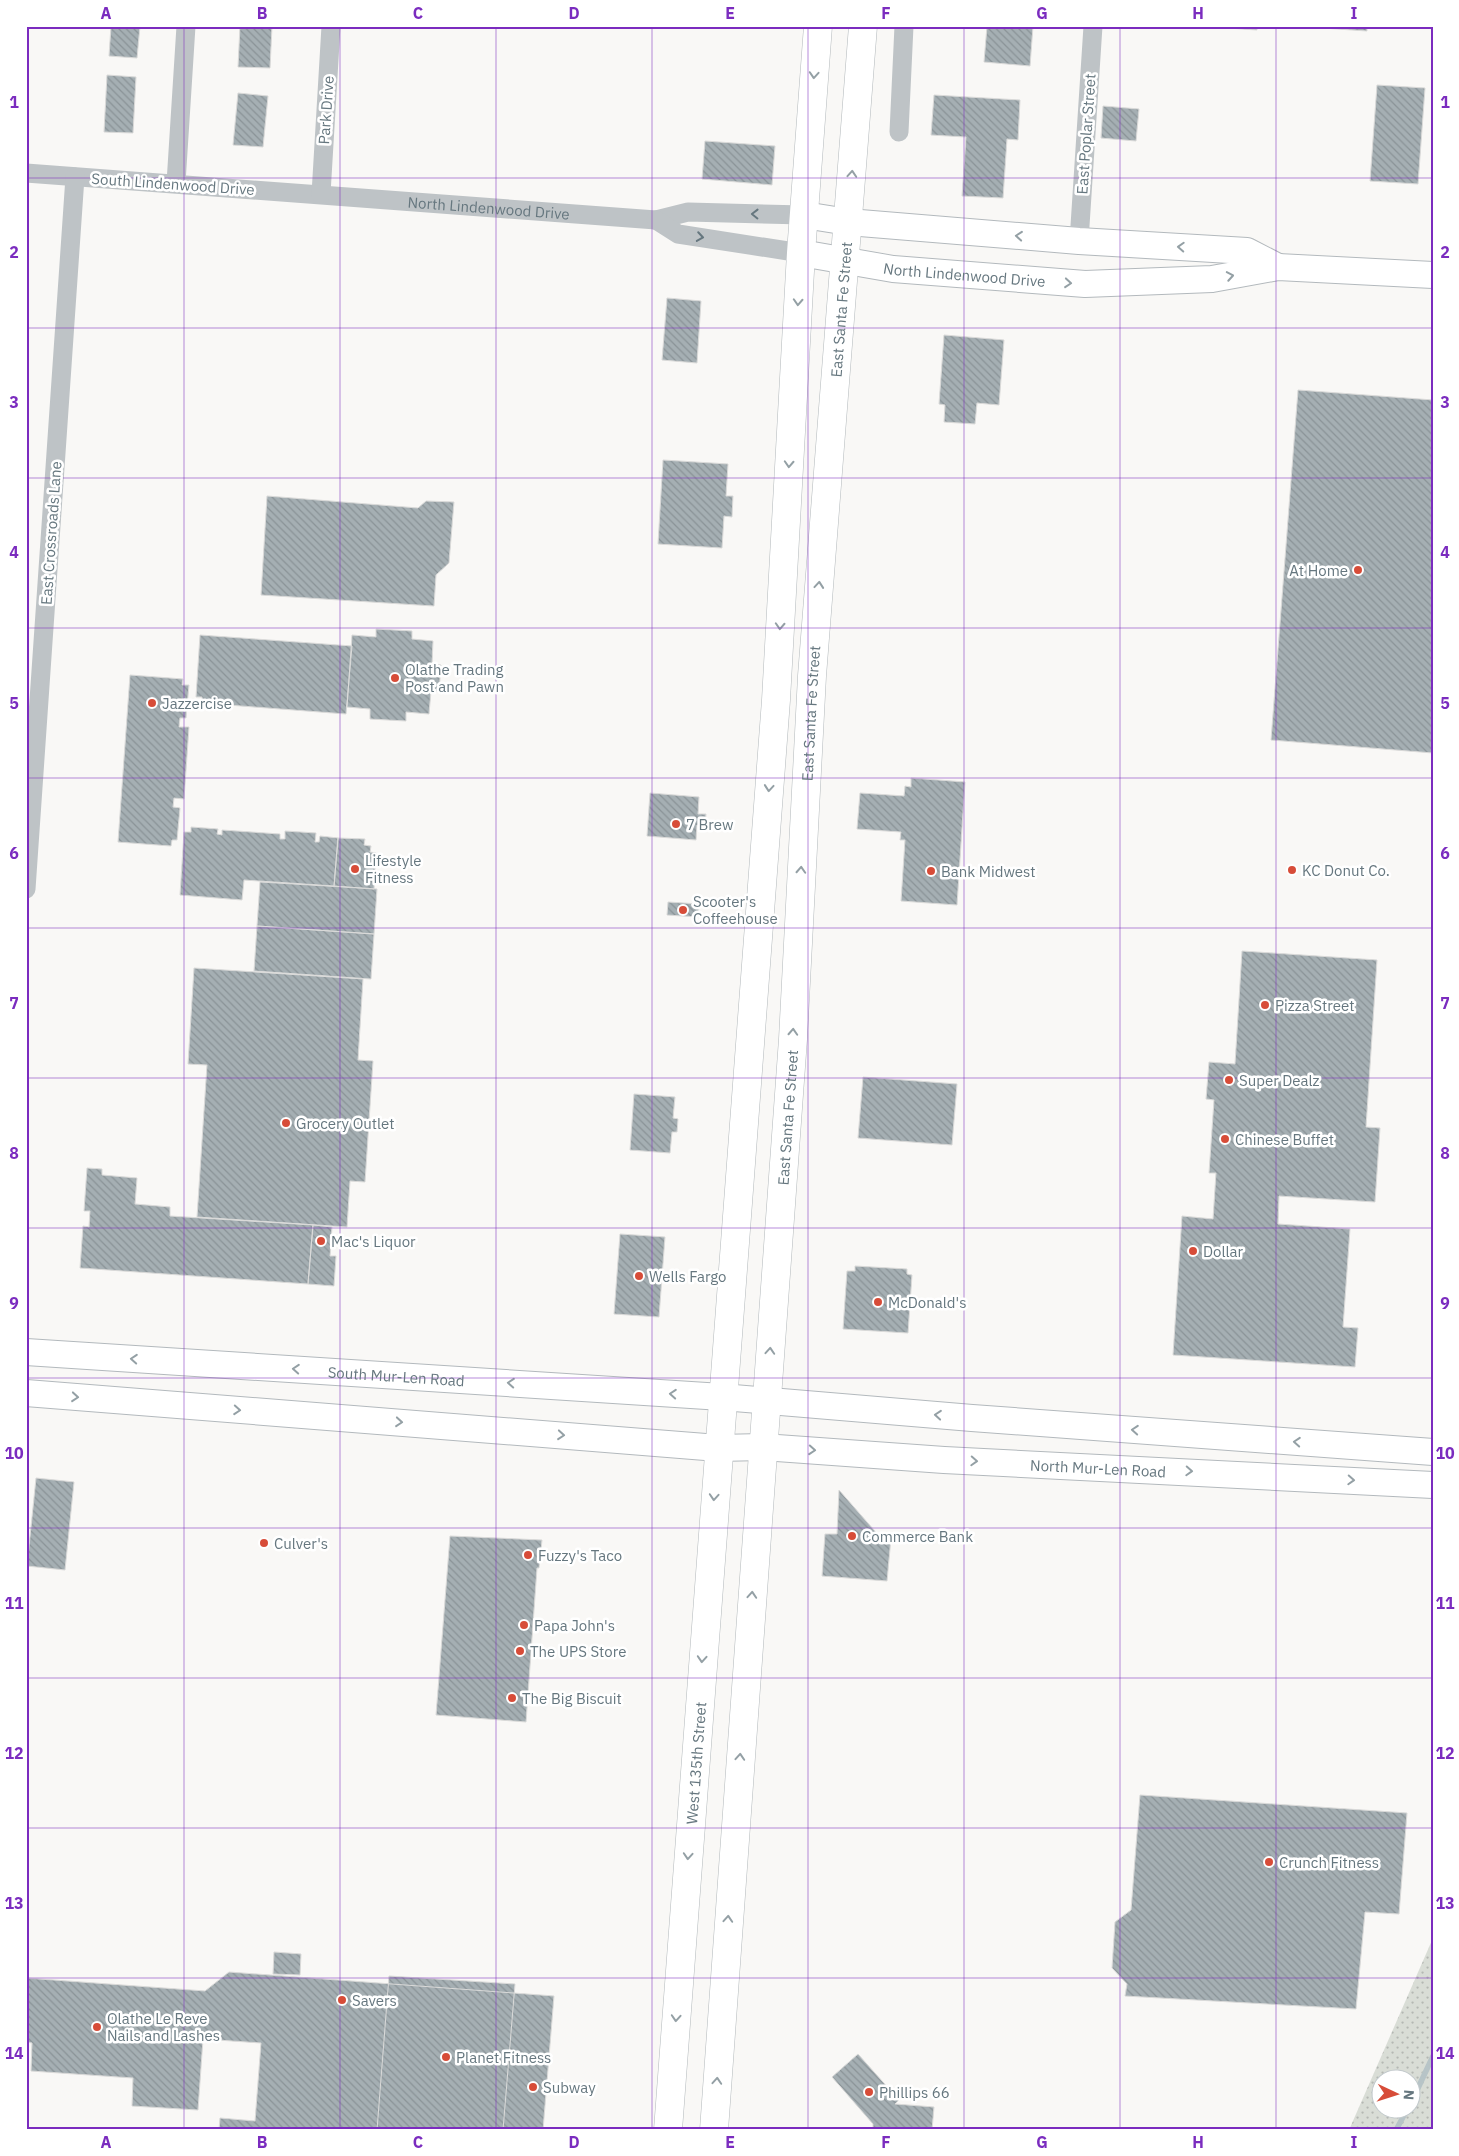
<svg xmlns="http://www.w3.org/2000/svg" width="1459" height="2156" viewBox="0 0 1459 2156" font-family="'IBM Plex Sans',sans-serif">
	<defs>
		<pattern id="park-dots" width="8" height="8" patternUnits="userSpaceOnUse" patternTransform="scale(1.25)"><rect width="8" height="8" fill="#d9ddd6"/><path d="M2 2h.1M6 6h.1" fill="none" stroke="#b4b8b3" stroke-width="1.8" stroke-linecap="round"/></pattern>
		<pattern id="building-back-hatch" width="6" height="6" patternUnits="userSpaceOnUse" patternTransform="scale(1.25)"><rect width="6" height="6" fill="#a5afb3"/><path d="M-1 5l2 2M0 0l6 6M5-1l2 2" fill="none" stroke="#8a9397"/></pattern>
	</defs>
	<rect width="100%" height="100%" fill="#f9f8f6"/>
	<path fill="url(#park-dots)" fill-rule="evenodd" d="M1433 1938V2130H1349ZM1382 2078H1412V2108H1382Z"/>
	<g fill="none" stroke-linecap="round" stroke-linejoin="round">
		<path stroke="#b7c4c7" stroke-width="5.5" d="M1412 2101 1433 2056
			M1396 2130 1408 2108"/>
	</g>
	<path fill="url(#building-back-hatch)" stroke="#dadad9" d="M111 26H140L137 58 109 56Z
		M240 26H272L270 68 238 67Z
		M987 26H1033L1030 66 984 62Z
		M1228 26H1257V30L1228 28Z
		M1293 26H1367V31Z
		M107 75 136 77 133 133 104 132Z
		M1377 85 1425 88 1418 184 1370 181Z
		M238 93 268 96 263 147 233 145Z
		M934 95 1020 100 1018 140 1007 139 1003 198 962 196 966 137 931 135Z
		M1103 106 1139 109 1136 141 1101 138Z
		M705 141 775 146 772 185 702 179Z
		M667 298 701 301 697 363 662 360Z
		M944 335 1004 340 999 405 977 403 975 424 944 422 945 405 939 404Z
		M1298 390 1433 400V753L1271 740Z
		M663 460 728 464 726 496H733L732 517 724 516 722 548 658 544Z
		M267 496 418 508 426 501 454 502 449 563 436 575 434 606 261 595Z
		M376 629 412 631V639L433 641 432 664 441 665 439 692 431 691 429 714 406 712V721L370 719V709L347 707 352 635 376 637Z
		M200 635 352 646 346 714 202 703V697H196Z
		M130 675 183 679 182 685H189L186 718H180L179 727H189L184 799 174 798 173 807 180 808 177 840H172L171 846 118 842Z
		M911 778 965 782 957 905 901 901 905 840H900L901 832 857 829 860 793 904 796 905 786 911 787Z
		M650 793 699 797 698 814H706L705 826 697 825 696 840 647 836Z
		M191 827 218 829 217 834 222 835V830L280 834V839H285V831L316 833 315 842H319L320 836 338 838 334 886 244 880 242 900 180 895 184 832H191Z
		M338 838 365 839 364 845 371 846 370 852 376 853 374 889 334 886Z
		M260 882 377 889 374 934 257 926Z
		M668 902 699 904 698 917 667 915Z
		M257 926 374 934 371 979 254 971Z
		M1242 951 1377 960 1366 1127 1380 1128 1375 1202 1279 1196 1278 1224 1350 1229 1343 1327 1358 1328 1355 1367 1173 1355 1182 1216 1213 1219 1216 1173H1209L1214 1100 1206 1099 1209 1062 1235 1064Z
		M194 968 363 979 358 1060 373 1061 365 1182 350 1181 347 1227 197 1217 207 1065 188 1064Z
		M863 1077 957 1084 952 1145 858 1138Z
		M634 1094 675 1097 673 1118 678 1119 677 1132H672L670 1153 630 1150Z
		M87 1168 102 1169V1175L137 1178 135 1204 170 1207V1216L313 1225 308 1284 80 1268 83 1226 89 1227 90 1211H84Z
		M313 1225 332 1227 330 1256H336L334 1286 308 1284Z
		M620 1234 665 1237 659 1317 614 1314Z
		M855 1266 907 1269V1274L912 1275 908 1333 843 1329 847 1271H855Z
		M36 1478 74 1482 65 1570 27 1566Z
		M839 1490 881 1538H891L887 1581 822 1576 825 1534H837Z
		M450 1536 542 1540 539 1568H537L526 1722 436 1715Z
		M1140 1795 1407 1813 1399 1914 1365 1912 1356 2009 1125 1996 1127 1984 1112 1968 1115 1922 1131 1910Z
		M274 1952 301 1954 300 1975 273 1974Z
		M229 1972 554 1996 543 2130H219L220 2118 255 2121 261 2043 203 2039 198 2110 132 2106 133 2078 31 2071 32 2043 26 2042V1978L205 1991Z
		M389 1976 515 1984 503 2130H377Z
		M858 2054 899 2100 895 2104 934 2107 932 2130H873V2124L832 2077Z"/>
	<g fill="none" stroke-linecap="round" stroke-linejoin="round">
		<g stroke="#b3b9bd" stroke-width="28">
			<g id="secondary">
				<path d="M804 215 848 222 1079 241 1247 251 1278 267"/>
				<path id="s2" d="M801 253 893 269 1085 284 1212 279 1278 267 1433 275"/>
				<path id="s3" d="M26 1352 722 1397 972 1418 1433 1452"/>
				<path id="s4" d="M26 1393 718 1448 763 1447 944 1460 1433 1485"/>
			</g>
		</g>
		<g stroke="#b2b8bb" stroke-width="29">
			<g id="primary">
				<path id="s5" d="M668 2130 776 700 801 253 818 26"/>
				<path id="s6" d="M714 2130 793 1039 812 676 863 26"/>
			</g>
		</g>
		<g stroke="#bec3c6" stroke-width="19">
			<path d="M899 132 904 26"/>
			<path id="s1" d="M26 173 656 220 688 212 804 215"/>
			<path d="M176 183 186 26"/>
			<path d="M321 194 331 26"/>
			<path d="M656 220 678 234 801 253"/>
			<path d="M1079 241 1093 26"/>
			<path d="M26 889 75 177"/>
		</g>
		<use href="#secondary" stroke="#fff" stroke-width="26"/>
		<use href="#primary" stroke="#fff" stroke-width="28"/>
	</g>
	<defs><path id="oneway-chevron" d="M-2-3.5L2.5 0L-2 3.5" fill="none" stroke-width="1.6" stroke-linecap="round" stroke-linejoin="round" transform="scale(1.25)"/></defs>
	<g stroke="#94a0a5">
		<use href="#oneway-chevron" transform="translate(814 75) rotate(94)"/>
		<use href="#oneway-chevron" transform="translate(852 174) rotate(-86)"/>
		<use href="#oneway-chevron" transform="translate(1019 236) rotate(-175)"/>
		<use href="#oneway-chevron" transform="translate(1181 247) rotate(-177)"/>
		<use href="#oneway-chevron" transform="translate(1230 276) rotate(-10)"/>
		<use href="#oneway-chevron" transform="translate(1068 283) rotate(5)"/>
		<use href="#oneway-chevron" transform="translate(798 302) rotate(93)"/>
		<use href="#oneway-chevron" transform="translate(789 464) rotate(93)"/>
		<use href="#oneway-chevron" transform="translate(819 585) rotate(-85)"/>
		<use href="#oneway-chevron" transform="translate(780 626) rotate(93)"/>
		<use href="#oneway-chevron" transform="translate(769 788) rotate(95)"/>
		<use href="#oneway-chevron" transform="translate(801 870) rotate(-87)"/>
		<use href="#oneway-chevron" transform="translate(793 1032) rotate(-87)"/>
		<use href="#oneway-chevron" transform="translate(770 1351) rotate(-86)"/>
		<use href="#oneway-chevron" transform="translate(134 1359) rotate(-176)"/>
		<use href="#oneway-chevron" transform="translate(296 1369) rotate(-176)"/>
		<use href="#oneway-chevron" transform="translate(511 1383) rotate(-176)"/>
		<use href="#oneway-chevron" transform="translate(673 1394) rotate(-176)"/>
		<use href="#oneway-chevron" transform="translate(75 1397) rotate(5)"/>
		<use href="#oneway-chevron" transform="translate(237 1410) rotate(4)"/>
		<use href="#oneway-chevron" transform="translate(938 1415) rotate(-175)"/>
		<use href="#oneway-chevron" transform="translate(399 1422) rotate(5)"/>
		<use href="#oneway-chevron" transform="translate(1135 1430) rotate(-176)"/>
		<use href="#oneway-chevron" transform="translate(561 1435) rotate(5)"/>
		<use href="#oneway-chevron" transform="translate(1297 1442) rotate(-176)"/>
		<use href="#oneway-chevron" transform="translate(812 1450) rotate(4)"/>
		<use href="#oneway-chevron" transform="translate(974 1461) rotate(3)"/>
		<use href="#oneway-chevron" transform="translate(1189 1471) rotate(3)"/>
		<use href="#oneway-chevron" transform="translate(1351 1480) rotate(3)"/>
		<use href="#oneway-chevron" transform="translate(714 1497) rotate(94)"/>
		<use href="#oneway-chevron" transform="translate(752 1595) rotate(-86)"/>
		<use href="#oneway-chevron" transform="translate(702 1659) rotate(94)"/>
		<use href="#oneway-chevron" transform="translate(740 1757) rotate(-86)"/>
		<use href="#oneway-chevron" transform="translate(688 1856) rotate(94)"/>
		<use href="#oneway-chevron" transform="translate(728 1919) rotate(-86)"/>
		<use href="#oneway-chevron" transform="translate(676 2018) rotate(94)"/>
		<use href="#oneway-chevron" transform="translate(717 2081) rotate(-86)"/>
	</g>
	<g stroke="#66777f">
		<use href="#oneway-chevron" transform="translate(755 214) rotate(-179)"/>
		<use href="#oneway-chevron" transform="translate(700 237) rotate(9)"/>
	</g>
	<path fill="none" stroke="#7b2cbf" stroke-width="1" stroke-opacity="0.55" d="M184 26V2130M340 26V2130M496 26V2130M652 26V2130M808 26V2130M964 26V2130M1120 26V2130M1276 26V2130M26 178H1433M26 328H1433M26 478H1433M26 628H1433M26 778H1433M26 928H1433M26 1078H1433M26 1228H1433M26 1378H1433M26 1528H1433M26 1678H1433M26 1828H1433M26 1978H1433"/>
	<g fill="#d74c38" stroke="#fff" stroke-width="2">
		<circle cx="1358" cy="570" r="5"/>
		<circle cx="395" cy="678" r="5"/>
		<circle cx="152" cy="703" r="5"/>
		<circle cx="676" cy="824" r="5"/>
		<circle cx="355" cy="869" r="5"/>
		<circle cx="1292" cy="870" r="5"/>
		<circle cx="931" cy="871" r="5"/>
		<circle cx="683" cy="910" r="5"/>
		<circle cx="1265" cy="1005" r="5"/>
		<circle cx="1229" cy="1080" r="5"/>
		<circle cx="286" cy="1123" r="5"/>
		<circle cx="1225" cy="1139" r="5"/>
		<circle cx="321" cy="1241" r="5"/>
		<circle cx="1193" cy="1251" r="5"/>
		<circle cx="639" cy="1276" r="5"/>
		<circle cx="878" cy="1302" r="5"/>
		<circle cx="852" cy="1536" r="5"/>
		<circle cx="264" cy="1543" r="5"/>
		<circle cx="528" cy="1555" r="5"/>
		<circle cx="524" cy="1625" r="5"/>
		<circle cx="520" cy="1651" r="5"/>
		<circle cx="512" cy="1698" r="5"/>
		<circle cx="1269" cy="1862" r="5"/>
		<circle cx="342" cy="2000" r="5"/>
		<circle cx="97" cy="2027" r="5"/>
		<circle cx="446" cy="2057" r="5"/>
		<circle cx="533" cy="2087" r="5"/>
		<circle cx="869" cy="2092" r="5"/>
	</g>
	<g text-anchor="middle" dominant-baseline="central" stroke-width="5" stroke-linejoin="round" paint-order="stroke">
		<g font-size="15" fill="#66777f" stroke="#fff">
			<text transform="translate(326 110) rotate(-86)">Park Drive</text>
			<text transform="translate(1086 134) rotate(-86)">East Poplar Street</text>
			<text transform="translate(173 184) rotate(4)">South Lindenwood Drive</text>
			<text stroke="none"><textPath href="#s1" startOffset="464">North Lindenwood Drive</textPath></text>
			<text stroke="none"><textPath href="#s2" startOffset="165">North Lindenwood Drive</textPath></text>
			<text stroke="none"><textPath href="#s6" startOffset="1825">East Santa Fe Street</textPath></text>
			<text transform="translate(51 533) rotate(-86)">East Crossroads Lane</text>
			<text stroke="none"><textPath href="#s6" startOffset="1420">East Santa Fe Street</textPath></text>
			<text stroke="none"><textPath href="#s6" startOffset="1015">East Santa Fe Street</textPath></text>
			<text stroke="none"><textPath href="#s3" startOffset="371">South Mur-Len Road</textPath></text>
			<text stroke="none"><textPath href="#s4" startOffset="1075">North Mur-Len Road</textPath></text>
			<text stroke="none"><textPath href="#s5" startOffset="368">West 135th Street</textPath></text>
		</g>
		<g font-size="15" fill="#66777f" stroke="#fff" text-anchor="start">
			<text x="1348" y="570" text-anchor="end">At Home</text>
			<text x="405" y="669">Olathe Trading<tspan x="405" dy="17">Post and Pawn</tspan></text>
			<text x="162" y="703">Jazzercise</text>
			<text x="686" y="824">7 Brew</text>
			<text x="365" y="860">Lifestyle<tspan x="365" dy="17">Fitness</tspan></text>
			<text x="1302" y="870">KC Donut Co.</text>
			<text x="941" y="871">Bank Midwest</text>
			<text x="693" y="901">Scooter's<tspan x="693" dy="17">Coffeehouse</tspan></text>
			<text x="1275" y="1005">Pizza Street</text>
			<text x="1239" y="1080">Super Dealz</text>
			<text x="296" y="1123">Grocery Outlet</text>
			<text x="1235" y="1139">Chinese Buffet</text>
			<text x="331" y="1241">Mac's Liquor</text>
			<text x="1203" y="1251">Dollar</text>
			<text x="649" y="1276">Wells Fargo</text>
			<text x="888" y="1302">McDonald's</text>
			<text x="862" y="1536">Commerce Bank</text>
			<text x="274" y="1543">Culver's</text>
			<text x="538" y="1555">Fuzzy's Taco</text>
			<text x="534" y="1625">Papa John's</text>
			<text x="530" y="1651">The UPS Store</text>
			<text x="522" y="1698">The Big Biscuit</text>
			<text x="1279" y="1862">Crunch Fitness</text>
			<text x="352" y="2000">Savers</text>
			<text x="107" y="2018">Olathe Le Reve<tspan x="107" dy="17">Nails and Lashes</tspan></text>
			<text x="456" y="2057">Planet Fitness</text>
			<text x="543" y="2087">Subway</text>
			<text x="879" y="2092">Phillips 66</text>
		</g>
	</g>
	<rect width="1459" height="2156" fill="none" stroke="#ffffff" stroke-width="55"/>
	<g transform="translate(1396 2094) rotate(94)"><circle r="24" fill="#ffffff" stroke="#c2c9cc"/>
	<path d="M0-4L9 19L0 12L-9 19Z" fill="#d74c38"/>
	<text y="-8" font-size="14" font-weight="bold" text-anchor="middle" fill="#66777f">N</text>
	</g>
	<rect x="28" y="28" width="1404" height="2100" fill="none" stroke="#7b2cbf" stroke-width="2"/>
	<g font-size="16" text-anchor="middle" font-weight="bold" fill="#7b2cbf">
		<text x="106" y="19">A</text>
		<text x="262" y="19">B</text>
		<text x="418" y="19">C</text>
		<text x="574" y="19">D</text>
		<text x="730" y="19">E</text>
		<text x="886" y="19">F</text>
		<text x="1042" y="19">G</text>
		<text x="1198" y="19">H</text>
		<text x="1354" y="19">I</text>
		<text x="14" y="108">1</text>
		<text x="1445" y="108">1</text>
		<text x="14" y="258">2</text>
		<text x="1445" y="258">2</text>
		<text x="14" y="408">3</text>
		<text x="1445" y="408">3</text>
		<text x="14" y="558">4</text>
		<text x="1445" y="558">4</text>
		<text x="14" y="709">5</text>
		<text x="1445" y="709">5</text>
		<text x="14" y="859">6</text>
		<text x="1445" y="859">6</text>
		<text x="14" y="1009">7</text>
		<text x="1445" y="1009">7</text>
		<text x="14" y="1159">8</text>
		<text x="1445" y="1159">8</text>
		<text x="14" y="1309">9</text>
		<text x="1445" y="1309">9</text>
		<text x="14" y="1459">10</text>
		<text x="1445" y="1459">10</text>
		<text x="14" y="1609">11</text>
		<text x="1445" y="1609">11</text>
		<text x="14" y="1759">12</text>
		<text x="1445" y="1759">12</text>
		<text x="14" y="1909">13</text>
		<text x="1445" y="1909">13</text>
		<text x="14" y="2059">14</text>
		<text x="1445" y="2059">14</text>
		<text x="106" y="2148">A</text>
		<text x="262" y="2148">B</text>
		<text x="418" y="2148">C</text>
		<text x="574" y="2148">D</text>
		<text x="730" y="2148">E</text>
		<text x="886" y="2148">F</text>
		<text x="1042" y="2148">G</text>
		<text x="1198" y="2148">H</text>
		<text x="1354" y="2148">I</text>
	</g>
</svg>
